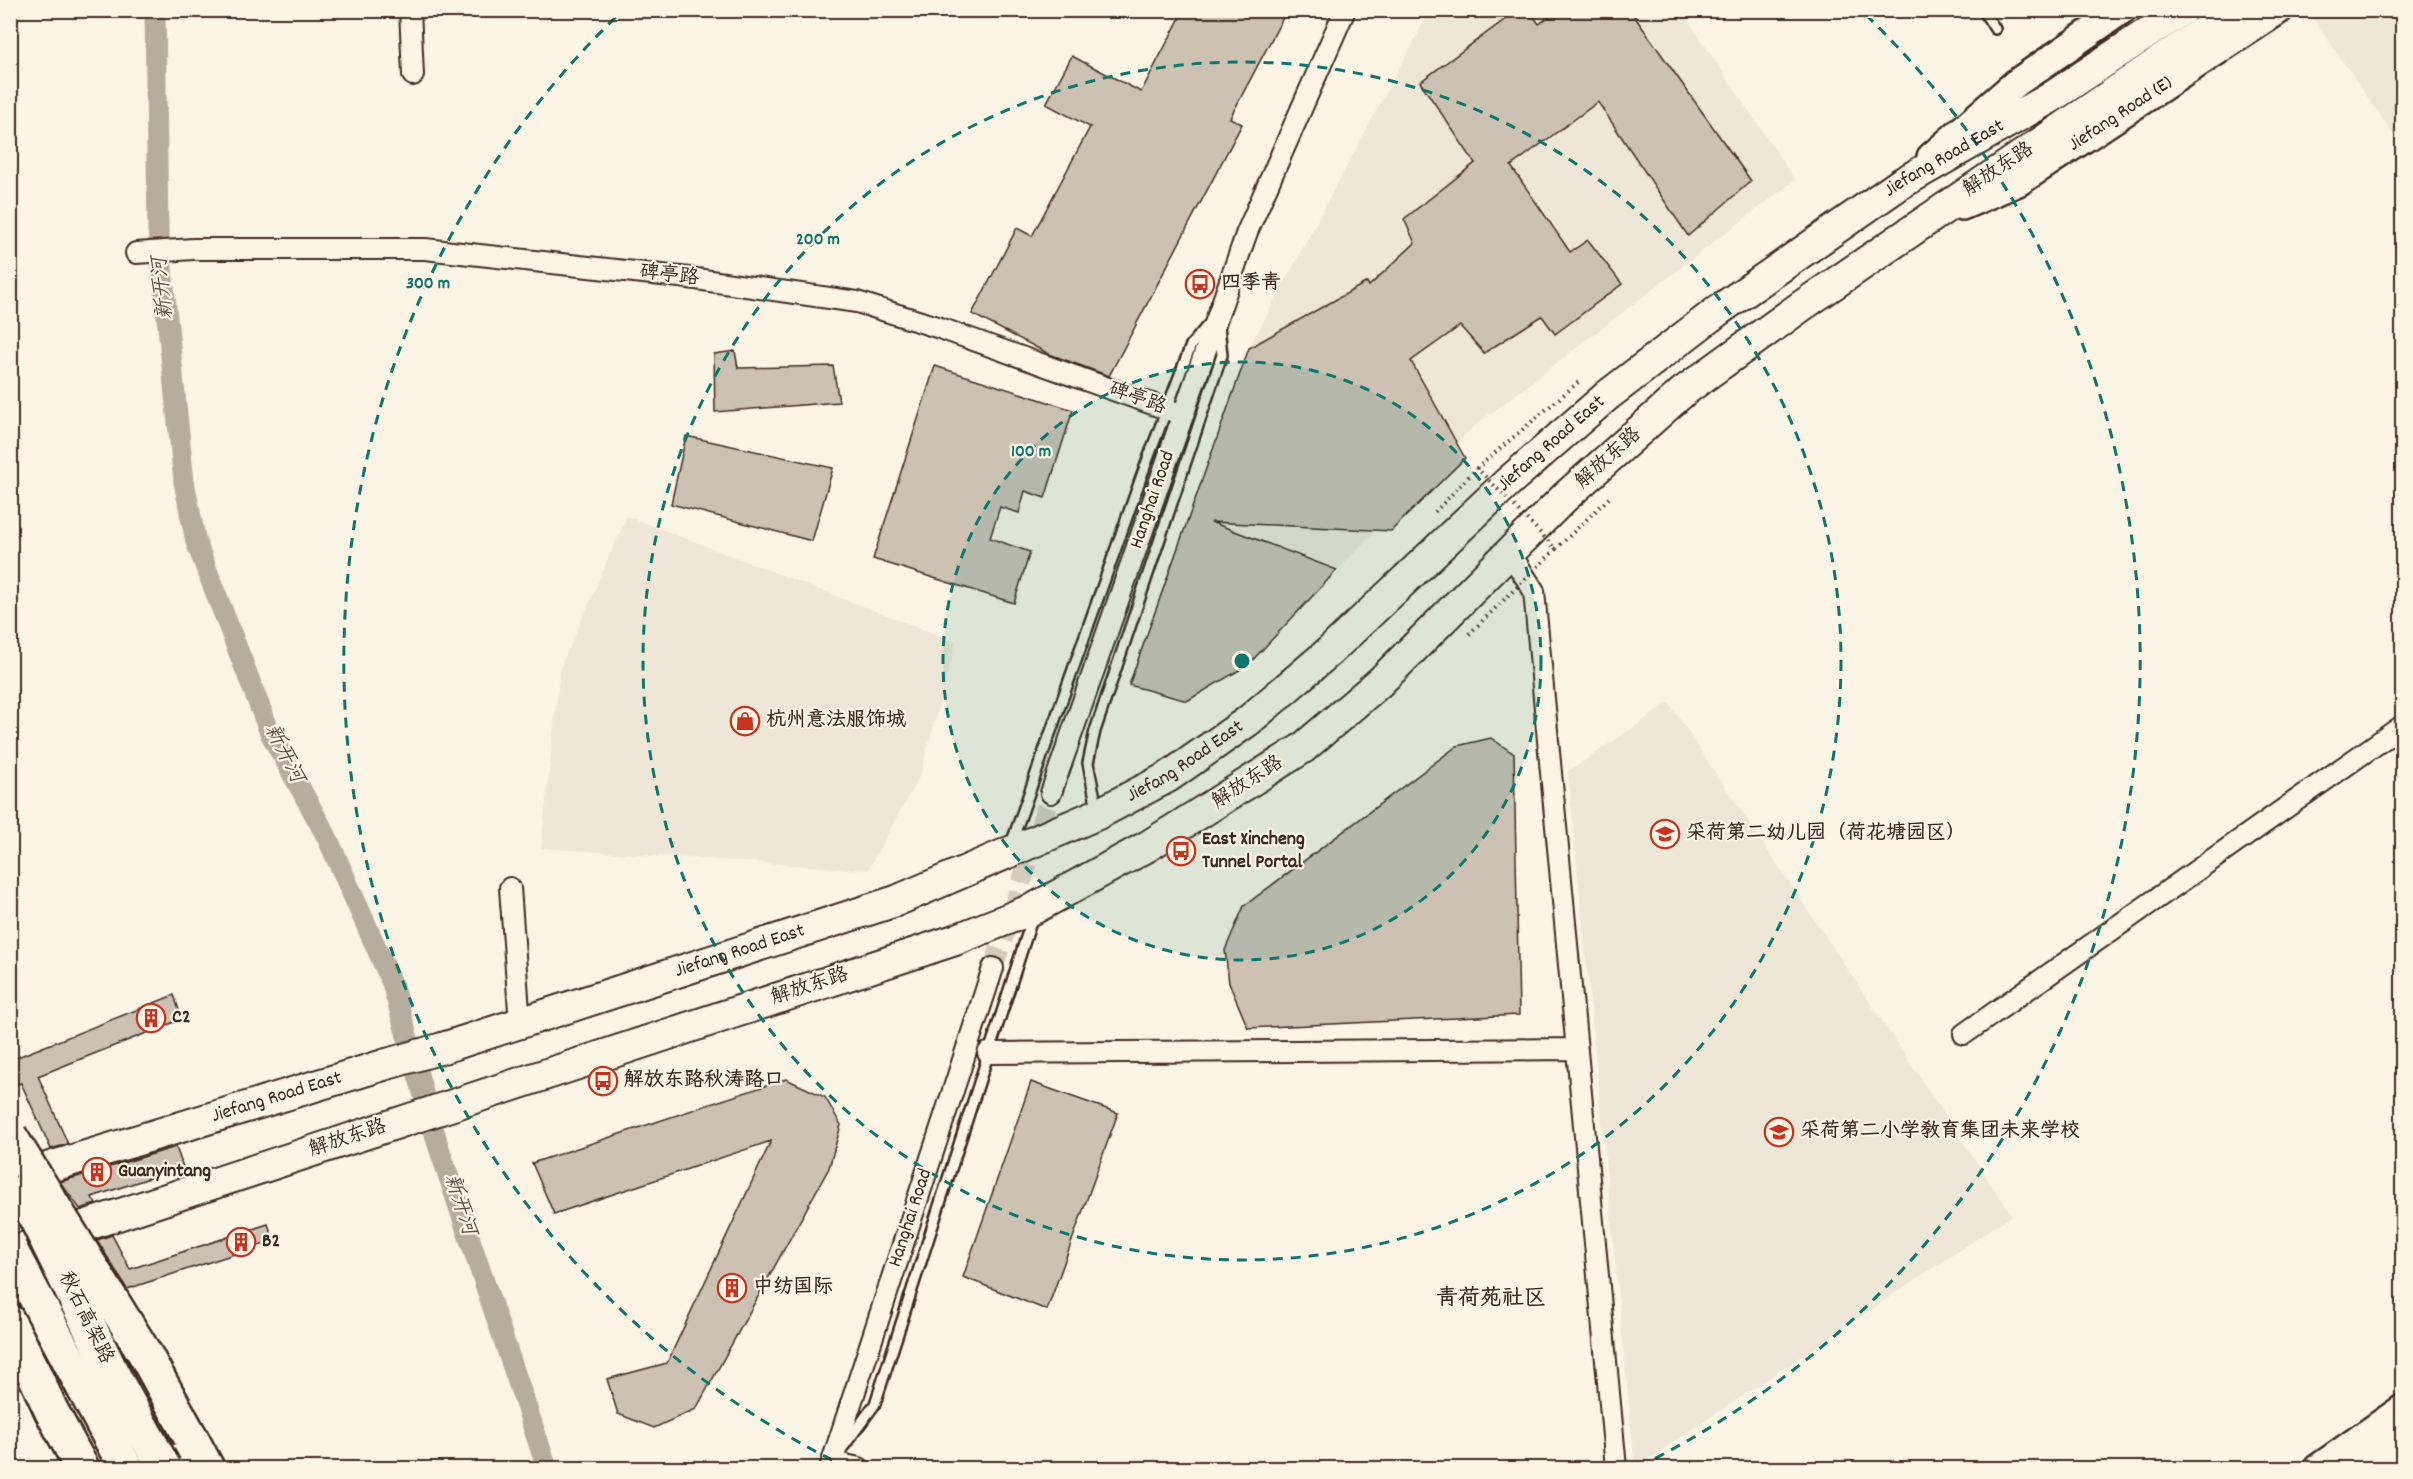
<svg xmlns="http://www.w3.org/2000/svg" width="2413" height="1479" viewBox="0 0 2413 1479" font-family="Dekko,'LXGW WenKai TC',sans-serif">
	<rect width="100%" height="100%" fill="#fcf5e5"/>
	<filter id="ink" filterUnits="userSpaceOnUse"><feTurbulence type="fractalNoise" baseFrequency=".0167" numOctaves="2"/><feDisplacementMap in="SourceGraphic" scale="12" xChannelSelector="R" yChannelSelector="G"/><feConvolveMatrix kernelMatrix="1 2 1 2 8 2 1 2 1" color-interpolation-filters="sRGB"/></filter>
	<g filter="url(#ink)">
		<path fill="#eee6d6" d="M1430 11H1682L1795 180 1473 427 1248 665 1187 701 1129 685 1249 348Z
			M2308 11H2402V147Z
			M627 516 956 642 921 773 868 870 541 848 560 669Z
			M1669 703 2012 1215 1635 1468 1568 772Z"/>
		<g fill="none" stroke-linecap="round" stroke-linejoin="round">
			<path stroke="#b7ad9e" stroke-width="21" d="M155 10 158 230 184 482 196 542 270 733 327 837 392 983 438 1145 547 1468"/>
		</g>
		<path fill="#ccc2b3" stroke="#3b2a1e" stroke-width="1.5" d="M1184 10H1287L1230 118 1242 124 1109 376 1049 354 972 314 1017 228 1032 236 1090 127 1046 104 1072 56 1141 92Z
			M1518 10H1529L1539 24 1558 10H1630L1751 181 1688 236 1598 102 1511 166 1570 252 1588 240 1622 284 1555 334 1542 316 1484 353 1460 326 1411 361 1465 458 1391 531 1211 522 1337 570 1248 665 1187 701 1129 685 1249 348 1367 282 1369 286 1415 243 1404 219 1475 163 1420 82Z
			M735 351 738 368 833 366 839 402 715 412 714 354Z
			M935 366 1073 410 1045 498 1025 491 1019 513 1000 507 990 538 1030 552 1014 603 873 559Z
			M686 436 833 468 812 541 671 504Z
			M1491 738 1514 754 1519 1015 1248 1028 1229 983 1225 950 1244 906 1457 746Z
			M174 995 182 1019 38 1076 68 1144 51 1149 21 1083 10 1087V1060Z
			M786 1079 825 1097 841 1125 829 1168 696 1409 654 1428 618 1414 607 1379 667 1363 771 1141 554 1214 532 1163Z
			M1031 1082 1118 1113 1047 1310 963 1277Z
			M176 1147 183 1167 92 1197 96 1204 80 1209 60 1182Z
			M268 1224 274 1241 127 1289 97 1240 112 1235 130 1269Z"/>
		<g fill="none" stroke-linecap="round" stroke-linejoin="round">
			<path stroke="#d5ccbd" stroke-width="20" stroke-dasharray="20 10" stroke-linecap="butt" d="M993 968 1051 793"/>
			<g stroke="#3b2a1e" stroke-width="14">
				<path id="service" d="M1983 10 1995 29
					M1097 808 1088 763 1095 731 1222 355 1219 326
					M1011 844 1143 472 1191 345 1208 325
					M844 1446 875 1404 1033 916"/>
			</g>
			<g stroke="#3b2a1e" stroke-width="24">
				<path id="minor" d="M410 10 413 75
					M136 253 193 249H425L689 278 857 302 940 328 1183 415
					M1510 553 1534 591 1616 1468
					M1051 793 1247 232 1345 10
					M510 888 520 1024
					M1964 1034 2402 726
					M988 1053 1577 1049
					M832 1462 859 1468
					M830 1468 993 968"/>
			</g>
			<g stroke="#3b2a1e" stroke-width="32">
				<g id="secondary">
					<path d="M1931 157 2016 83 2122 10"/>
					<path id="s1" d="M1962 206 2020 181 2279 10"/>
					<path d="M2318 1468 2402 1409"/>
					<path d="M2362 1468 2402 1439"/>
				</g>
			</g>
			<g stroke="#3b2a1e" stroke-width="34">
				<g id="primary">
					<path id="s2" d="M446 1047 896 901 1098 814 1168 777 1248 721 1330 651 1508 482 1608 395 1719 310 1900 184 2050 98 2182 10"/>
					<path id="s3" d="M10 1182 37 1171 387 1064"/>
					<path d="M10 1253 66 1232 955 940 1035 908 1148 846 1303 748 1380 682 1565 497 1684 391 1803 305 2235 10"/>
					<path d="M129 1356 186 1468"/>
				</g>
			</g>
			<g stroke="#3b2a1e" stroke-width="38">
				<path id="trunk" d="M10 1322 51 1410 82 1468
					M190 1436 207 1468"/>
			</g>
			<path stroke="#3b2a1e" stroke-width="4" stroke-dasharray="1.5 4.5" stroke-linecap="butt" d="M1435 512 1477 468
				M1556 549 1612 495"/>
			<use href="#service" stroke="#fcf5e5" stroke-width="9"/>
			<use href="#minor" stroke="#fcf5e5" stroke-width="20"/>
			<use href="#secondary" stroke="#fcf5e5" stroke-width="27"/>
			<use href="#primary" stroke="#fcf5e5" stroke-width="30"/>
			<use href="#trunk" stroke="#fcf5e5" stroke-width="33"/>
			<g stroke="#3b2a1e" stroke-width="34" stroke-linecap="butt">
				<path id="primary-bridge" d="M387 1064 446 1047"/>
			</g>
			<g stroke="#3b2a1e" stroke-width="38" stroke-linecap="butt">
				<path id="trunk-bridge" d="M10 1136 145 1354 190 1436
					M23 1192 114 1377 164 1468
					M10 1249 126 1468"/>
			</g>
			<path stroke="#3b2a1e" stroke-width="4" stroke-dasharray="1.5 4.5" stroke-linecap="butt" d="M1469 634 1556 549 1477 468 1581 380"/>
			<use href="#primary-bridge" stroke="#fcf5e5" stroke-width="30"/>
			<use href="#trunk-bridge" stroke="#fcf5e5" stroke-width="33"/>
		</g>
	</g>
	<circle cx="1242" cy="661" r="299" fill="#0f766e" fill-opacity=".12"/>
	<g fill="none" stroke="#0f766e" stroke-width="3" stroke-dasharray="10 8">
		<circle cx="1242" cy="661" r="299"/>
		<circle cx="1242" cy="661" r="599"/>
		<path d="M848 1468A898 898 0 0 1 618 15M1866 15A898 898 0 0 1 1636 1468"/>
	</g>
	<defs>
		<g id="bus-ring" transform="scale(1.5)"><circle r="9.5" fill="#fcf5e5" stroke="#c8321e" stroke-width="1.5"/><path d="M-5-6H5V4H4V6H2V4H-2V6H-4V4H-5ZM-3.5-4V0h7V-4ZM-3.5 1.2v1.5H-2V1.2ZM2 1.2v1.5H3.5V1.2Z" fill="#c8321e"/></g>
		<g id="shop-ring" transform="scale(1.5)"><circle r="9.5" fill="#fcf5e5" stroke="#c8321e" stroke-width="1.5"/><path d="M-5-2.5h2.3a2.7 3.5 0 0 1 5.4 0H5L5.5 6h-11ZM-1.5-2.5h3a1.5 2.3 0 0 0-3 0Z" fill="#c8321e"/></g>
		<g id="school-ring" transform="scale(1.5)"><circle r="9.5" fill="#fcf5e5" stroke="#c8321e" stroke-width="1.5"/><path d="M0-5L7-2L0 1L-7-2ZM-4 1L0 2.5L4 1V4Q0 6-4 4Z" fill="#c8321e"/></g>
		<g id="building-ring" transform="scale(1.5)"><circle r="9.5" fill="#fcf5e5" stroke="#c8321e" stroke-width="1.5"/><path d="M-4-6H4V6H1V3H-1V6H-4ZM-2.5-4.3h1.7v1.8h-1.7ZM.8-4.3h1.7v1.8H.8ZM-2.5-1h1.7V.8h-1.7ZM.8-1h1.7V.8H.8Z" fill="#c8321e"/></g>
	</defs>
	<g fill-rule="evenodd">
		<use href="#bus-ring" x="1200" y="284"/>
		<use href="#shop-ring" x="745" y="721"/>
		<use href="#school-ring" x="1665" y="834"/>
		<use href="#bus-ring" x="1181" y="851"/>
		<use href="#building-ring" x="151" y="1018"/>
		<use href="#bus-ring" x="603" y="1081"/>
		<use href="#school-ring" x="1779" y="1132"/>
		<use href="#building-ring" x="97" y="1172"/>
		<use href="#building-ring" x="241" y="1242"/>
		<use href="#building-ring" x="732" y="1288"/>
	</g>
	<g text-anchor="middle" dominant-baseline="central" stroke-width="4.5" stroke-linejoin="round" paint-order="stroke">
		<g font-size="20" fill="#3b2a1e" stroke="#fcf5e5">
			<text stroke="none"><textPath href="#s1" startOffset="184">Jiefang Road (E)</textPath></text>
			<text stroke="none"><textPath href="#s2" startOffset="1767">Jiefang Road East</textPath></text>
			<text transform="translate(1999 170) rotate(-34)">解放东路</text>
			<text transform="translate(669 276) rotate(7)">碑亭路</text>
			<text transform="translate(1137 399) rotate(20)">碑亭路</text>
			<text stroke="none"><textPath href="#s2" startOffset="1281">Jiefang Road East</textPath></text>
			<text transform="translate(1609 459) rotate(-42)">解放东路</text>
			<text transform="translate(1153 500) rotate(-71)">Hanghai Road</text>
			<text stroke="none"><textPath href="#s2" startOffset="795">Jiefang Road East</textPath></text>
			<text transform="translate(1248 783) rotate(-33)">解放东路</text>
			<text stroke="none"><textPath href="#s2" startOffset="309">Jiefang Road East</textPath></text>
			<text transform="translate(810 987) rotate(-18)">解放东路</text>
			<text stroke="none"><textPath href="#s3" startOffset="280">Jiefang Road East</textPath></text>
			<text transform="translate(348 1139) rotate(-18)">解放东路</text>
			<text transform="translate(911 1218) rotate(-72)">Hanghai Road</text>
			<text transform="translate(85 1318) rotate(64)">秋石高架路</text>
		</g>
		<g font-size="20" font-weight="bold" fill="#3b2a1e" stroke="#fcf5e5" text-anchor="start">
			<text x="1221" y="284">四季青</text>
			<text x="766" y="721">杭州意法服饰城</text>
			<text x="1686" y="834">采荷第二幼儿园（荷花塘园区）</text>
			<text x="1202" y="840">East Xincheng<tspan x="1202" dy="23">Tunnel Portal</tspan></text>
			<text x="172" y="1018">C2</text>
			<text x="624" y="1081">解放东路秋涛路口</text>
			<text x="1800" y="1132">采荷第二小学教育集团未来学校</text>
			<text x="118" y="1172">Guanyintang</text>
			<text x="262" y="1242">B2</text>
			<text x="753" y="1288">中纺国际</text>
		</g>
		<g font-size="21" font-style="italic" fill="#605144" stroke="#fcf5e5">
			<text transform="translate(164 288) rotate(-96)">新开河</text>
			<text transform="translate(283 754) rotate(63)">新开河</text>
			<text transform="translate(459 1205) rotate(72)">新开河</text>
		</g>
		<g font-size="22" font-weight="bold" fill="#3b2a1e" stroke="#fcf5e5">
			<text x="1491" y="1299">青荷苑社区</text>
		</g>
	</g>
	<circle cx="1242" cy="661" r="9" fill="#0f766e" stroke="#fcf5e5" stroke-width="3"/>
	<g font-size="18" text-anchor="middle" font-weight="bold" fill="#0f766e" stroke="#fcf5e5" stroke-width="4.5" stroke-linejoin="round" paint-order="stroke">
		<text x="818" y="244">200 m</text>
		<text x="428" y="288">300 m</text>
		<text x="1031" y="456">100 m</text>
	</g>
	<rect width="2413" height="1479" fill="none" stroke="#fcf5e5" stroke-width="36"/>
	<rect x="18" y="18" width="2377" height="1443" fill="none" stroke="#3b2a1e" stroke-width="2" filter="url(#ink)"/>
</svg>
